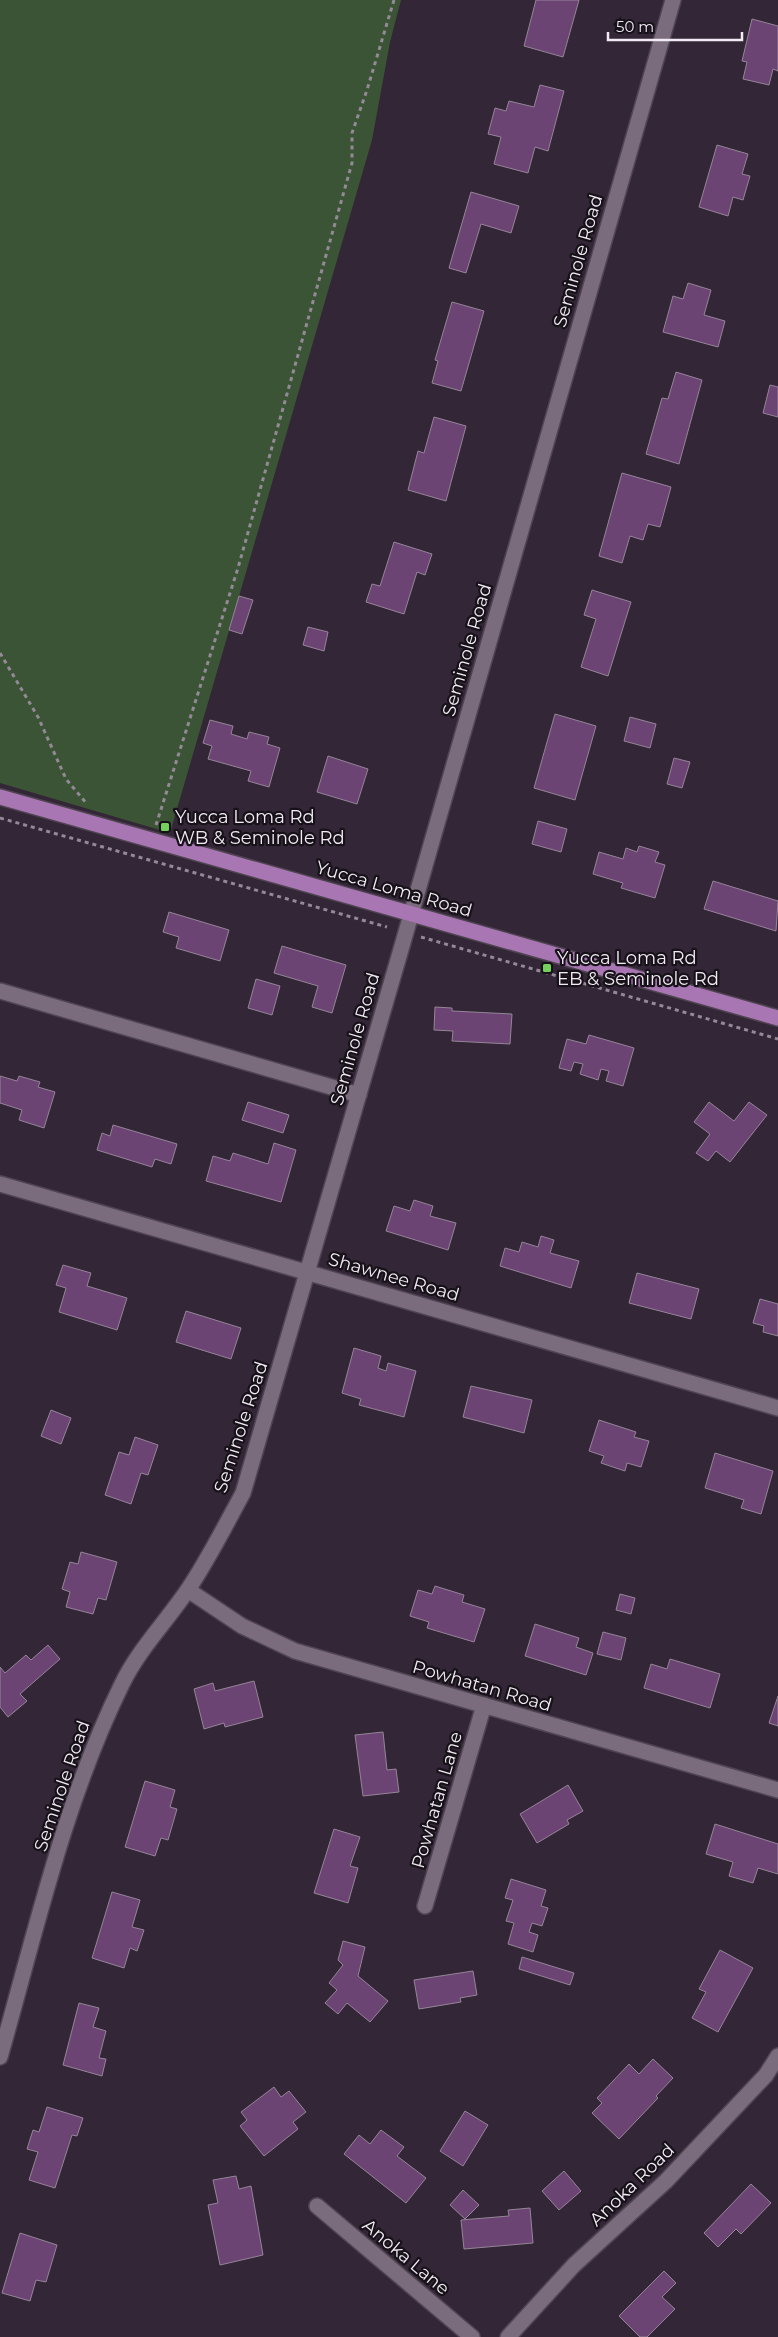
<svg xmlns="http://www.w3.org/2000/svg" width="778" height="2337" viewBox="0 0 778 2337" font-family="Montserrat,sans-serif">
	<rect width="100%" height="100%" fill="#332636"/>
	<path fill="#3c5436" d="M0 0H401L390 42 372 140 170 833 0 783Z"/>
	<path fill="#6c4474" stroke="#958598" d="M536 0H579L563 57 524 46Z
		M752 19 778 26V71L773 69 769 85 743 79 747 62 742 61Z
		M540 85 564 91 548 151 535 147 528 173 494 164 501 137 488 134 495 108 506 111 509 101 534 107Z
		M717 145 748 154 742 174 750 176 743 200 733 197 728 216 699 207Z
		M471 192 519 206 511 233 481 224 466 273 449 268Z
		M688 283 711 290 704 315 725 321 718 347 663 332 673 296 683 299Z
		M452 302 484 311 461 391 432 383 438 361 435 360Z
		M676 372 702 380 679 464 646 454 662 398 668 399Z
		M770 385 778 387V417L763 413Z
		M434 417 466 426 446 501 408 490 418 451 424 453Z
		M622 473 671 487 660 527 648 524 643 540 630 536 622 563 599 556Z
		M394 542 432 554 425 575 417 572 404 614 366 602 372 584 380 586Z
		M592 590 631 602 608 676 581 667 596 619 584 615Z
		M239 596 253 600 242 634 229 630Z
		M308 627 328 632 324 651 303 645Z
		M555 714 596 726 575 800 534 788Z
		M630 717 656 724 650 748 624 741Z
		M210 720 233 726 231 734 247 739 249 732 269 737 267 744 280 748 269 787 248 781 251 771 208 759 212 746 203 743Z
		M328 756 368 769 357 804 317 792Z
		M674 758 690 762 682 788 667 784Z
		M538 821 567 829 561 852 532 844Z
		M639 846 659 852 655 862 665 865 655 898 621 888 623 883 593 874 599 852 623 859 626 848 637 852Z
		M713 881 778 901 776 931 704 909Z
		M169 912 229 930 220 961 176 948 179 937 163 932Z
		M282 946 346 965 332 1013 312 1007 318 986 274 973Z
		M256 979 280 986 272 1015 248 1008Z
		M435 1007 452 1008V1011L512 1014 510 1044 452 1041 453 1031 434 1030Z
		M589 1035 634 1048 623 1086 606 1081 609 1071 601 1069 598 1080 580 1074 583 1064 574 1062 571 1071 559 1068 567 1039 586 1044Z
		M0 1076 17 1081 19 1076 40 1082 38 1087 55 1092 44 1128 19 1120 22 1110 0 1103Z
		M248 1102 289 1115 283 1133 242 1120Z
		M709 1102 734 1121 749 1102 767 1115 730 1162 716 1151 708 1161 696 1153 710 1134 694 1122Z
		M113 1125 177 1144 171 1164 155 1159 152 1167 97 1150 102 1133 110 1136Z
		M274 1143 296 1150 281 1202 206 1181 213 1156 230 1161 233 1153 268 1164Z
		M414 1200 433 1206 430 1216 456 1223 448 1250 386 1231 394 1206 410 1211Z
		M541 1236 554 1240 550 1253 579 1261 571 1288 500 1266 505 1248 519 1252 522 1242 538 1247Z
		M63 1265 91 1273 87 1286 127 1298 117 1330 59 1312 66 1288 56 1285Z
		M637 1273 699 1289 691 1319 629 1303Z
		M760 1299 778 1304V1336L763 1332 764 1326 753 1323Z
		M186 1311 241 1328 231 1359 176 1342Z
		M354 1348 381 1356 378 1368 386 1371 388 1363 416 1371 404 1417 359 1405 361 1399 342 1393Z
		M471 1386 532 1400 524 1433 463 1417Z
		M51 1410 71 1418 61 1444 41 1436Z
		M599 1420 636 1432 634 1437 649 1441 641 1467 627 1463 625 1471 601 1463 604 1456 589 1451Z
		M135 1437 158 1445 148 1475 141 1473 131 1504 105 1495 119 1452 129 1455Z
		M715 1453 773 1471 761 1514 741 1508 744 1500 705 1488Z
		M81 1552 117 1562 106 1600 98 1598 93 1614 66 1607 70 1592 62 1589 70 1562 78 1564Z
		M435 1586 464 1595 462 1602 485 1609 474 1642 427 1628 429 1622 410 1616 418 1590 432 1594Z
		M620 1594 635 1598 631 1614 616 1610Z
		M535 1624 579 1638 576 1647 593 1653 586 1675 525 1656Z
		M603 1632 626 1638 621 1660 597 1654Z
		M48 1645 60 1659 20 1694 27 1701 8 1717 0 1707V1667L5 1673 26 1655 31 1660Z
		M670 1659 720 1674 710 1708 644 1688 651 1664 667 1669Z
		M254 1681 263 1717 225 1727 224 1723 204 1729 194 1689 213 1683 215 1691Z
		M778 1696V1726L769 1723Z
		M383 1732 387 1770 396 1769 399 1792 363 1796 355 1735Z
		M145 1781 175 1790 170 1807 177 1809 168 1840 161 1838 155 1856 125 1847Z
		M568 1785 583 1811 567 1820 569 1824 537 1843 520 1814Z
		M715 1824 778 1844V1874L758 1868 753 1883 729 1876 733 1862 706 1854Z
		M334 1829 360 1837 350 1866 358 1868 348 1903 314 1893Z
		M511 1879 546 1890 541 1906 548 1908 542 1926 532 1923 529 1932 538 1935 533 1952 508 1944 514 1923 506 1921 513 1900 505 1898Z
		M112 1892 140 1900 132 1927 144 1930 137 1951 130 1948 124 1968 92 1958Z
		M343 1941 365 1947 358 1976 388 2001 370 2022 347 2003 338 2014 325 2003 337 1990 329 1983 343 1965 338 1960Z
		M720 1950 753 1968 718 2032 692 2018 706 1992 699 1989Z
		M522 1957 574 1973 570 1985 519 1969Z
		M473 1971 477 1995 460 1998 461 2002 419 2009 414 1980Z
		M79 2003 99 2008 93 2027 106 2031 99 2058 106 2059 102 2076 63 2065Z
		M653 2059 673 2078 656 2096 658 2098 619 2139 592 2113 602 2103 597 2098 629 2064 639 2074Z
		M274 2087 281 2097 289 2091 306 2112 293 2122 298 2129 264 2156 240 2126 247 2120 241 2112Z
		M47 2107 83 2118 77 2136 72 2135 55 2188 29 2180 38 2152 27 2149 33 2130 39 2132Z
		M465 2111 488 2125 463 2166 440 2151Z
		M381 2130 404 2147 397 2156 426 2178 406 2203 344 2154 359 2135 370 2144Z
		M564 2171 581 2191 559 2210 542 2191Z
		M236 2176 239 2189 251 2186 263 2255 220 2265 208 2205 218 2203 213 2180Z
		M751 2184 771 2203 741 2234 736 2229 718 2247 704 2233Z
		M463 2190 479 2205 465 2219 450 2205Z
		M530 2208 533 2243 464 2249 461 2220 509 2216 508 2210Z
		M20 2233 57 2245 46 2282 36 2280 30 2301 2 2293Z
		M664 2271 676 2283 662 2297 675 2309 647 2337H640L619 2316Z"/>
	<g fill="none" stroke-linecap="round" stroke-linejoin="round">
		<g stroke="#4f4451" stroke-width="18">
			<path id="minor" d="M0 991 359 1095
				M0 1184 778 1408
				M188 1590 242 1626 295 1651 778 1790
				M425 1906 484 1705
				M0 2057C36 1931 64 1802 122 1684 139 1649 167 1621 189 1588 209 1558 225 1526 243 1493L404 939 673 0
				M317 2206 472 2337
				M508 2337 574 2265 666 2181 766 2075 778 2056"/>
		</g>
		<g stroke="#4f4451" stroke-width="18">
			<path id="major" d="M0 797 778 1018"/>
		</g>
		<path stroke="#948996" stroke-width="3" stroke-dasharray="4 4" stroke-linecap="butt" d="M0 653 38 717 66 779 87 804
			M0 818 387 927
			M156 825 238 568 352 163V133L367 90 394 0
			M421 937 778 1039"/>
		<use href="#minor" stroke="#7a6b7d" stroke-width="15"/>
		<use href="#major" stroke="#a876b2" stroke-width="15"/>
	</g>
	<g fill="#74d25c" stroke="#171219" stroke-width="2">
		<rect x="160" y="822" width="10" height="10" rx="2.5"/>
		<rect x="542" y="963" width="10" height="10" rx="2.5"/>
	</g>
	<g text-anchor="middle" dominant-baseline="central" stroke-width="4.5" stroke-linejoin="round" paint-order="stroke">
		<g font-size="18" fill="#f2eaf4" stroke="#171219">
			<text transform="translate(578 261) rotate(-74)">Seminole Road</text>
			<text transform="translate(467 650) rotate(-74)">Seminole Road</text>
			<text transform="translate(394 889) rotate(16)">Yucca Loma Road</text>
			<text transform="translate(355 1039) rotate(-74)">Seminole Road</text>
			<text transform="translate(394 1277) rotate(16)">Shawnee Road</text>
			<text transform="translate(241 1427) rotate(-72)">Seminole Road</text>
			<text transform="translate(482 1686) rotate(16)">Powhatan Road</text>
			<text transform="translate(62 1786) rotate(-71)">Seminole Road</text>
			<text transform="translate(437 1800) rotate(-74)">Powhatan Lane</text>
			<text transform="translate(632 2185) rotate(-44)">Anoka Road</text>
			<text transform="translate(406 2257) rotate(40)">Anoka Lane</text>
		</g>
		<g font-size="18" fill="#f2eaf4" stroke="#171219" text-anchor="start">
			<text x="175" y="817">Yucca Loma Rd<tspan x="175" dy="21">WB &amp; Seminole Rd</tspan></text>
			<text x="557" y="958">Yucca Loma Rd<tspan x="557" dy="21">EB &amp; Seminole Rd</tspan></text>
		</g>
	</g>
	<path d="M608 32v8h134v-8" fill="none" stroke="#f2eaf4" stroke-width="2.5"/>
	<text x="616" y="32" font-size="15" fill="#f2eaf4" stroke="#171219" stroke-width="4" paint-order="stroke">50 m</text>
</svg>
